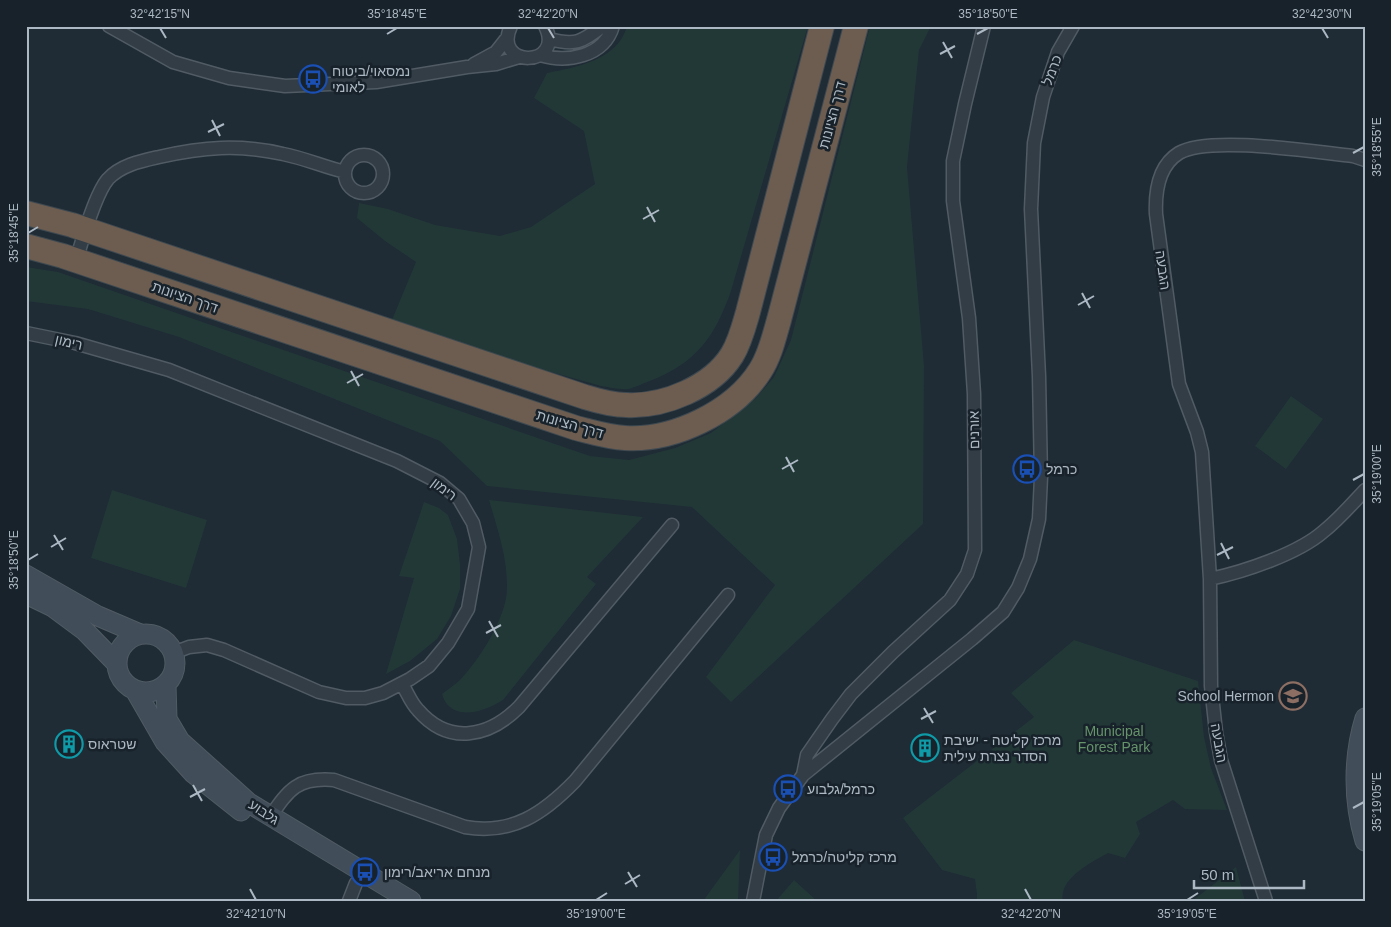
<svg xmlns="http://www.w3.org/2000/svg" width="1391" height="927" viewBox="0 0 1391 927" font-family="Arial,Heebo,sans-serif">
	<rect width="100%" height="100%" fill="#1f2b35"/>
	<path fill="#223837" d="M627 26H808L731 291C715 337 696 363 650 381 643 383 635 388 628 389 620 390 609 387 601 386L389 327 416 262 385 241 357 218 359 203 388 209 435 225 500 236 531 227 595 184 584 131 534 98 547 73C577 67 618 60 627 26Z
		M870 26H931L919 50 907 167 924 366 923 524 731 702 706 677 775 585 692 507 487 486 440 441 179 337 88 309 26 301V267L58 272 590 456 629 460 675 448 711 433 756 398 774 377 791 340Z
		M1291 396 1323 419 1286 469 1255 446Z
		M112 490 207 520 186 588 91 558Z
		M489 500 643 517 587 577 596 584 503 700C485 712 450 723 442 694 448 689 455 685 460 680 480 659 508 615 507 586 507 556 497 528 489 500Z
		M424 502 439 508 448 515 457 539 460 564V589L451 616 437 639 410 661 386 674 414 578 399 576Z
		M1074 640 1198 681 1204 737 1211 768 1227 810 1185 809 1173 800 1136 822 1140 834 1125 858 1108 853C1092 862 1058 879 1063 901H977V895L975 879 942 870 903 818 1034 717 1011 693Z
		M740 850 738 901H703Z
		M1236 867 1245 901H1192Z
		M794 880 817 901H776Z"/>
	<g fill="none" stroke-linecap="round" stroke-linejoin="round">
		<g stroke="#505b64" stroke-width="15">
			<path id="street" d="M109 26 173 62 229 78 285 86 376 82 467 67 496 64 519 57
				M511 26C491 69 566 68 545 26
				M549 39C576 46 581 42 603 26
				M540 55C567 63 604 57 613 26
				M474 64 496 52 507 38
				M345 174a19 19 0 1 1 38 0a19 19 0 1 1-38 0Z
				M76 261C82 241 95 194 108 179 121 165 141 161 159 157 203 147 239 144 283 154 304 158 324 167 345 172
				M26 333 75 343 169 370 397 461 440 483 459 499 473 523 479 547 468 609 448 643 429 666 410 679 383 693 365 698H346L319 692 224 650 207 645 189 647 173 653
				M1210 579C1243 572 1298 554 1324 531 1339 519 1352 504 1365 490
				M402 684C407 692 411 703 418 710 449 746 489 737 519 707L672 525
				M803 775 807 755 832 719 851 694 893 652 950 600 967 574 975 550 974 394 969 318 953 201V161L965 104 984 26
				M270 817C289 789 298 777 334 780L465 827C512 835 543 814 575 781L728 595
				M349 901 356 883
				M753 901 766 835 779 808 803 775 972 639 1003 612 1018 588 1030 559 1039 519 1041 477 1039 376 1031 209 1034 143 1043 97 1058 52 1073 26
				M1266 901 1221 760 1216 732 1211 686 1210 579 1202 452 1197 432 1179 384 1156 214C1155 192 1158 166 1179 153 1209 135 1314 152 1353 156L1365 160"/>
		</g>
		<g stroke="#505b64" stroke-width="21">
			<path id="secondary" d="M26 575 98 616 140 634
				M26 594 53 607 84 630 117 664
				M117 663a29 29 0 1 1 58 0a29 29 0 1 1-58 0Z
				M166 684 167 719 180 741 249 803 411 901
				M135 690 165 742 193 773 241 811
				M1365 718C1353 757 1353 801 1365 841"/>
		</g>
		<g stroke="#3d4850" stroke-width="26">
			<path id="highway" d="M26 213 72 225 585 397C598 401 612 405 626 405 664 407 712 387 732 355 740 342 744 326 748 312L822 26
				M26 246 63 256 576 428C592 432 608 437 625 438 674 441 734 412 760 371 770 356 774 337 779 320L856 26"/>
		</g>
		<use href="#street" stroke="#333d46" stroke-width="12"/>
		<use href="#secondary" stroke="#414d59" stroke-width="19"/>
		<use href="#highway" stroke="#6c5d50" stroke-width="24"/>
	</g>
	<path fill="none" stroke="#acb8c3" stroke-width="2" d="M160 28 166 38M548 28 554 38M1322 28 1328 38M387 34 397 28M977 34 988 28M943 42 952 58M940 54 955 46M212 120 220 136M208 132 224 124M1353 153 1364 147M647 207 655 222M643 219 659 210M28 233 38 227M1082 293 1090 308M1078 305 1094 296M351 371 359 386M347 383 363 374M786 457 794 472M782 469 798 460M1353 480 1364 474M54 535 63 550M1221 543 1229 559M51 547 66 538M1217 555 1233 547M28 560 38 554M489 621 498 637M486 633 501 625M924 708 933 723M921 719 936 711M193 785 202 801M190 797 205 789M1353 808 1364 802M628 872 637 887M625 884 640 875M250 889 256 900M1025 889 1031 900M596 900 607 893M1187 900 1198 893"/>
	<defs>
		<g id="bus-ring" transform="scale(1.4375)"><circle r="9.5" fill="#18222a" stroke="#1a4fb4" stroke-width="1.5"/><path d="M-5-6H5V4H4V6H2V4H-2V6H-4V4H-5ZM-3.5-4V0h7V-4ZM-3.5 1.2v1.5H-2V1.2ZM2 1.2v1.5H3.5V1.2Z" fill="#1a4fb4"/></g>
		<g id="school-ring" transform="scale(1.4375)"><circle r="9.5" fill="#18222a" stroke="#8d6e63" stroke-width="1.5"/><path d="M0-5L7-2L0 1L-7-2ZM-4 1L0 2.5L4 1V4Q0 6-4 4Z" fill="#8d6e63"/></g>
		<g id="building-ring" transform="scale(1.4375)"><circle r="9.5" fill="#18222a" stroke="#0f9aa8" stroke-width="1.5"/><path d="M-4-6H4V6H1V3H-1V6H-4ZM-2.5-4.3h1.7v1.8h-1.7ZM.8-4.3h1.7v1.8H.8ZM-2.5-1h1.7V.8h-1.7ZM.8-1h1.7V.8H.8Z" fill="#0f9aa8"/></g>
	</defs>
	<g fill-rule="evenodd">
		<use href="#bus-ring" x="313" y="79"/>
		<use href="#bus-ring" x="1027" y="469"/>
		<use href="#school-ring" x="1293" y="696"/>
		<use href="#building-ring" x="69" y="744"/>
		<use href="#building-ring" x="925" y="748"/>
		<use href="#bus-ring" x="788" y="789"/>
		<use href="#bus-ring" x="773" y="857"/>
		<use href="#bus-ring" x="365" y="872"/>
	</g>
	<g text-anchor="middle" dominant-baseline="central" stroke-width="5" stroke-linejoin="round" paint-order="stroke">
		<g font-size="14" fill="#acb8c3" stroke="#18222a">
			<text transform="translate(1052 70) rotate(-70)">כרמל</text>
			<text transform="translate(832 115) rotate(-75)">דרך הציונות</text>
			<text transform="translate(1163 270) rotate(82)">הגבעה</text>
			<text transform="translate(185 297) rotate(19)">דרך הציונות</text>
			<text transform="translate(69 342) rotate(13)">רימון</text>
			<text transform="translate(570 424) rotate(16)">דרך הציונות</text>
			<text transform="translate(974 430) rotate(-91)">אורנים</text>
			<text transform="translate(444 489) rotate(37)">רימון</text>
			<text transform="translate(1219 743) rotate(80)">הגבעה</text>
			<text transform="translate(264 812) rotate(33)">גלבוע</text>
		</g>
		<g font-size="14" fill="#acb8c3" stroke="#18222a" text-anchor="start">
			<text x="332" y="71">נמסאוי/ביטוח<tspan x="332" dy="16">לאומי</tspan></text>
			<text x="1046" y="469">כרמל</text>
			<text x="1274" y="696" text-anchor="end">School Hermon</text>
			<text x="944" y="740">מרכז קליטה - ישיבת<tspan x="944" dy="16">הסדר נצרת עילית</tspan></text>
			<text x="88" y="744">שטראוס</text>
			<text x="807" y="789">כרמל/גלבוע</text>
			<text x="792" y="857">מרכז קליטה/כרמל</text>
			<text x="384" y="872">מנחם אריאב/רימון</text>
		</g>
		<g font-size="14" fill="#65936a" stroke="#18222a">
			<text x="1114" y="731">Municipal<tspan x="1114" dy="16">Forest Park</tspan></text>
		</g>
	</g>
	<rect width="1391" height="927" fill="none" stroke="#18222a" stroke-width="55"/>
	<path d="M1194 880v8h110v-8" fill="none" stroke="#acb8c3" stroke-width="2.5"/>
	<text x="1201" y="880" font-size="15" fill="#acb8c3" stroke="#18222a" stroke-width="4" paint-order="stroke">50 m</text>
	<rect x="28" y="28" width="1336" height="872" fill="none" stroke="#acb8c3" stroke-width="2"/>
	<g font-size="12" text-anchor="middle" fill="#acb8c3">
		<text x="160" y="18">32°42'15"N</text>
		<text x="397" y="18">35°18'45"E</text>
		<text x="548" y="18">32°42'20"N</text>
		<text x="988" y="18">35°18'50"E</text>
		<text x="1322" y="18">32°42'30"N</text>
		<text transform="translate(1377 147) rotate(-90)" y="4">35°18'55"E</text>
		<text transform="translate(14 233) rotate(-90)" y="4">35°18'45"E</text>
		<text transform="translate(1377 474) rotate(-90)" y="4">35°19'00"E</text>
		<text transform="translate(14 560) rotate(-90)" y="4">35°18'50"E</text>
		<text transform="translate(1377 802) rotate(-90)" y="4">35°19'05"E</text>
		<text x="256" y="918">32°42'10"N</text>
		<text x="596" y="918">35°19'00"E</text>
		<text x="1031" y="918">32°42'20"N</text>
		<text x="1187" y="918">35°19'05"E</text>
	</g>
</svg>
